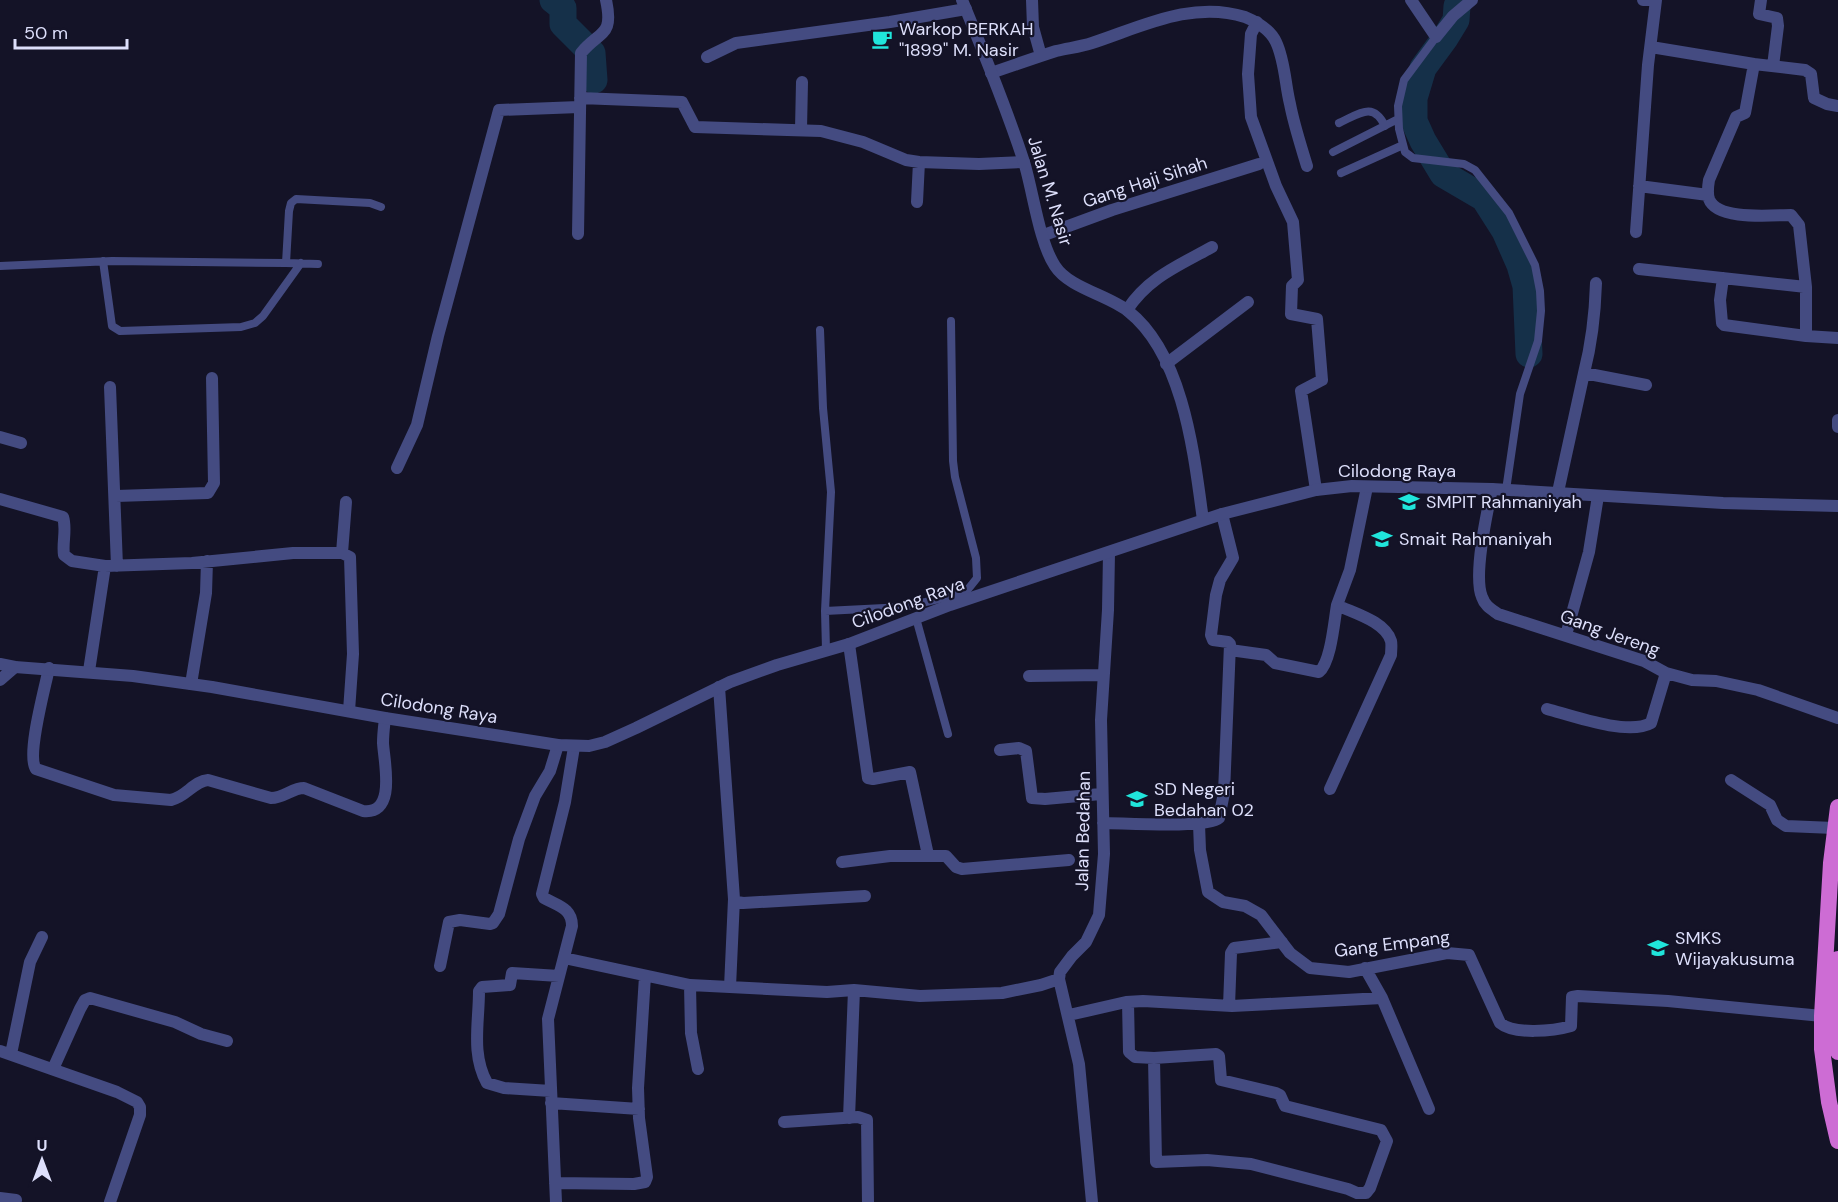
<svg xmlns="http://www.w3.org/2000/svg" width="1838" height="1202" viewBox="0 0 1838 1202" font-family="'DM Sans',sans-serif">
	<rect width="100%" height="100%" fill="#141327"/>
	<g fill="none" stroke-linecap="round" stroke-linejoin="round">
		<path stroke="#153049" stroke-width="27" d="M553 0 563 8V24L592 53 594 80
			M1460 0 1457 6 1456 20 1445 38 1423 68 1414 98V121L1423 141 1443 174 1484 198 1505 231 1520 265 1526 286 1529 354"/>
		<path stroke="#444b81" stroke-width="8" d="M1436 37 1404 80 1398 106 1399 129 1405 152 1413 158 1464 164 1475 170 1509 213 1535 265 1540 291 1541 311 1538 341 1520 394 1506 490
			M1339 123C1359 114 1373 101 1385 126
			M1333 152 1398 119
			M1341 173 1403 145
			M103 261 112 326 120 331 241 327 255 323 263 316 301 263
			M286 263 318 264
			M0 266 112 261 286 263 289 211 291 203 296 199 370 203 381 207
			M820 330 823 408 831 492 825 611 826 650
			M825 611 904 607 965 593 977 578 976 558 955 477 953 461 951 321
			M916 618 948 734"/>
		<path stroke="#444b81" stroke-width="12" d="M1032 0 1033 27 1041 56
			M1411 0 1436 37 1453 16 1472 0
			M1643 0H1656
			M1761 0 1759 14 1777 18 1778 26 1773 66
			M1257 22 1251 34 1248 74 1251 117 1276 186 1293 222 1298 280 1292 286 1291 314 1317 319 1322 380 1301 391 1316 490
			M1651 47 1754 64 1745 113 1736 117 1709 180C1708 186 1707 193 1709 199 1717 221 1772 215 1791 215L1799 225 1806 287
			M707 57 736 43 890 22 966 9
			M1754 64 1805 70 1811 74 1814 98 1827 104 1838 106
			M991 73C1012 66 1034 58 1056 51 1068 48 1080 47 1092 43 1141 27 1192 0 1245 17 1257 22 1270 29 1276 42 1285 61 1285 84 1290 104 1294 125 1301 146 1307 166
			M580 98 682 102 695 127 821 131 863 142 906 160 919 162 979 164 1024 162
			M801 129 802 82
			M1639 186 1708 195
			M917 202 919 162
			M1636 232 1648 65 1656 0
			M578 234 581 53C600 30 614 37 606 0
			M1044 235 1112 210 1259 164
			M1639 269 1806 287V336
			M1723 278 1720 300 1722 323 1724 325 1806 336 1838 338
			M1127 310C1149 277 1178 266 1212 247
			M1166 364 1248 302
			M1584 373C1592 342 1595 316 1596 283
			M110 387 117 566
			M1838 420V427
			M0 437 21 443
			M397 468 417 425 438 336 499 110 579 107
			M1492 489C1487 512 1473 576 1482 597 1485 606 1491 609 1498 614L1644 661 1666 673 1692 680 1716 681 1758 690 1838 718
			M1558 492 1584 373 1646 385
			M116 496 208 493 214 483 212 378
			M0 499 63 517C67 529 62 543 64 555L72 561 105 566 192 563 293 553H342L350 557 353 654 349 711
			M342 553 346 502
			M1566 635 1589 552 1598 496
			M849 644 868 778 873 779 910 772 928 855
			M1230 650 1266 655 1275 663 1319 672C1331 662 1334 622 1337 605
			M49 668C45 688 26 756 36 769L114 795 171 800C186 797 194 781 208 780L271 798C284 798 292 788 304 788L363 811C397 815 384 762 383 743 383 734 384 727 385 718
			M89 671 105 566
			M1029 676 1103 675
			M0 680 15 667
			M191 684 206 593 207 561
			M719 687 734 899 737 902 743 903 865 896
			M1547 709C1573 716 1628 736 1651 723L1666 673
			M1000 750 1019 748 1026 751 1032 798 1045 799 1101 794
			M1731 780 1770 805 1777 820 1786 826 1834 828
			M1330 789 1391 655C1391 651 1392 645 1391 641 1385 621 1353 613 1337 605L1350 570 1367 487
			M1103 823C1124 823 1206 829 1219 818L1224 793 1230 644 1228 642 1213 640 1211 635 1216 595 1220 580 1233 558 1222 514
			M1199 824 1200 850 1208 892 1223 902 1245 906 1261 915 1290 953 1310 968 1349 972 1447 953 1469 955 1500 1023C1514 1035 1554 1031 1571 1026L1572 997 1578 996 1668 1001 1822 1016
			M842 862 890 856H946L956 867 962 869 1069 860
			M564 958 690 985 827 992 854 990 920 996 1002 993 1041 985 1059 979
			M440 966 449 922 460 920 490 924 493 923 499 914 519 839 535 796 550 771 558 745
			M1365 968 1382 998 1429 1109
			M690 985 691 1033 698 1069
			M730 987 734 899
			M1128 1002 1129 1052 1135 1057 1154 1058 1156 1162 1207 1160 1251 1164 1348 1189 1357 1193H1366L1370 1188 1387 1141 1381 1130 1285 1106 1280 1095 1276 1093 1221 1080 1219 1056 1216 1054 1154 1058
			M1229 1006 1231 953 1234 948 1282 942
			M1069 1015 1126 1002 1143 1001 1232 1006 1382 998
			M0 1051 117 1092 137 1102 140 1107V1115L110 1202
			M11 1054 30 962 42 937
			M53 1069 80 1009 85 1000 90 998 175 1022 201 1034 227 1041
			M551 1091 504 1088 487 1083C471 1054 479 1023 479 991L482 987 510 985 512 973 559 976
			M551 1103 639 1109
			M849 1118 854 990
			M784 1122 858 1117 867 1120 868 1202
			M555 1183 634 1184 645 1182 647 1177 639 1118 638 1088 645 976
			M0 1198 16 1200
			M556 1202 548 1019 572 926C572 908 558 906 544 898L542 894 565 802 574 747
			M1092 1202 1079 1064 1059 979 1060 972 1072 956 1086 942 1099 915 1104 854 1101 720 1108 610 1109 553"/>
		<path stroke="#444b81" stroke-width="12" d="M962 0C984 53 1006 107 1024 162 1033 191 1039 242 1055 266 1069 288 1108 295 1128 311 1184 355 1194 455 1203 520
			M0 664 15 667 133 676 212 687 385 718 501 736 558 745 589 746 605 742 636 728 730 682 777 665 849 644 950 605 1222 514 1316 490 1352 486 1492 489 1723 503 1838 506"/>
		<path stroke="#cd6cd4" stroke-width="16" d="M1838 807 1831 863 1822 1016V1049L1829 1102 1838 1141
			M1838 959V1052"/>
	</g>
	<defs>
		<g id="cafe-bare" transform="scale(1.62)"><path d="M-5.5-4.5H6V0H3Q3 3.5 0 3.5H-2.5Q-5.5 3.5-5.5 0ZM3-3.2v2h1.7v-2ZM-6 4.5H4V6H-6Z" fill="#20e5db" stroke="#141327" stroke-width="2.5" paint-order="stroke"/></g>
		<g id="school-bare" transform="scale(1.62)"><path d="M0-5L7-2L0 1L-7-2ZM-4 1L0 2.5L4 1V4Q0 6-4 4Z" fill="#20e5db" stroke="#141327" stroke-width="2.5" paint-order="stroke"/></g>
	</defs>
	<g fill-rule="evenodd">
		<use href="#cafe-bare" x="882" y="39"/>
		<use href="#school-bare" x="1409" y="502"/>
		<use href="#school-bare" x="1382" y="539"/>
		<use href="#school-bare" x="1137" y="799"/>
		<use href="#school-bare" x="1658" y="948"/>
	</g>
	<g text-anchor="middle" dominant-baseline="central" stroke-width="4.5" stroke-linejoin="round" paint-order="stroke">
		<g font-size="18" fill="#dddffb" stroke="#141327" text-anchor="start">
			<text x="899" y="29">Warkop BERKAH<tspan x="899" dy="21">"1899" M. Nasir</tspan></text>
			<text x="1426" y="502">SMPIT Rahmaniyah</text>
			<text x="1399" y="539">Smait Rahmaniyah</text>
			<text x="1154" y="789">SD Negeri<tspan x="1154" dy="21">Bedahan 02</tspan></text>
			<text x="1675" y="938">SMKS<tspan x="1675" dy="21">Wijayakusuma</tspan></text>
		</g>
		<g font-size="18" fill="#dddffb" stroke="#141327">
			<text transform="translate(1145 182) rotate(-18)">Gang Haji Sihah</text>
			<text transform="translate(1050 191) rotate(73)">Jalan M. Nasir</text>
			<text x="1397" y="471">Cilodong Raya</text>
			<text transform="translate(908 603) rotate(-20)">Cilodong Raya</text>
			<text transform="translate(1610 633) rotate(20)">Gang Jereng</text>
			<text transform="translate(439 708) rotate(9)">Cilodong Raya</text>
			<text transform="translate(1083 831) rotate(-89)">Jalan Bedahan</text>
			<text transform="translate(1392 944) rotate(-7)">Gang Empang</text>
		</g>
	</g>
	<g transform="translate(42 1160)" stroke="#141327" stroke-width="4.5" paint-order="stroke">
	<path d="M0-4.5L10 22L0 15L-10 22Z" fill="#dddffb"/>
	<text y="-9" font-size="16" font-weight="bold" text-anchor="middle" fill="#dddffb">U</text>
	</g>
	<path d="M15 39v9h112v-9" fill="none" stroke="#dddffb" stroke-width="3"/>
	<text x="24" y="39" font-size="18" fill="#dddffb" stroke="#141327" stroke-width="4.5" paint-order="stroke">50 m</text>
</svg>
